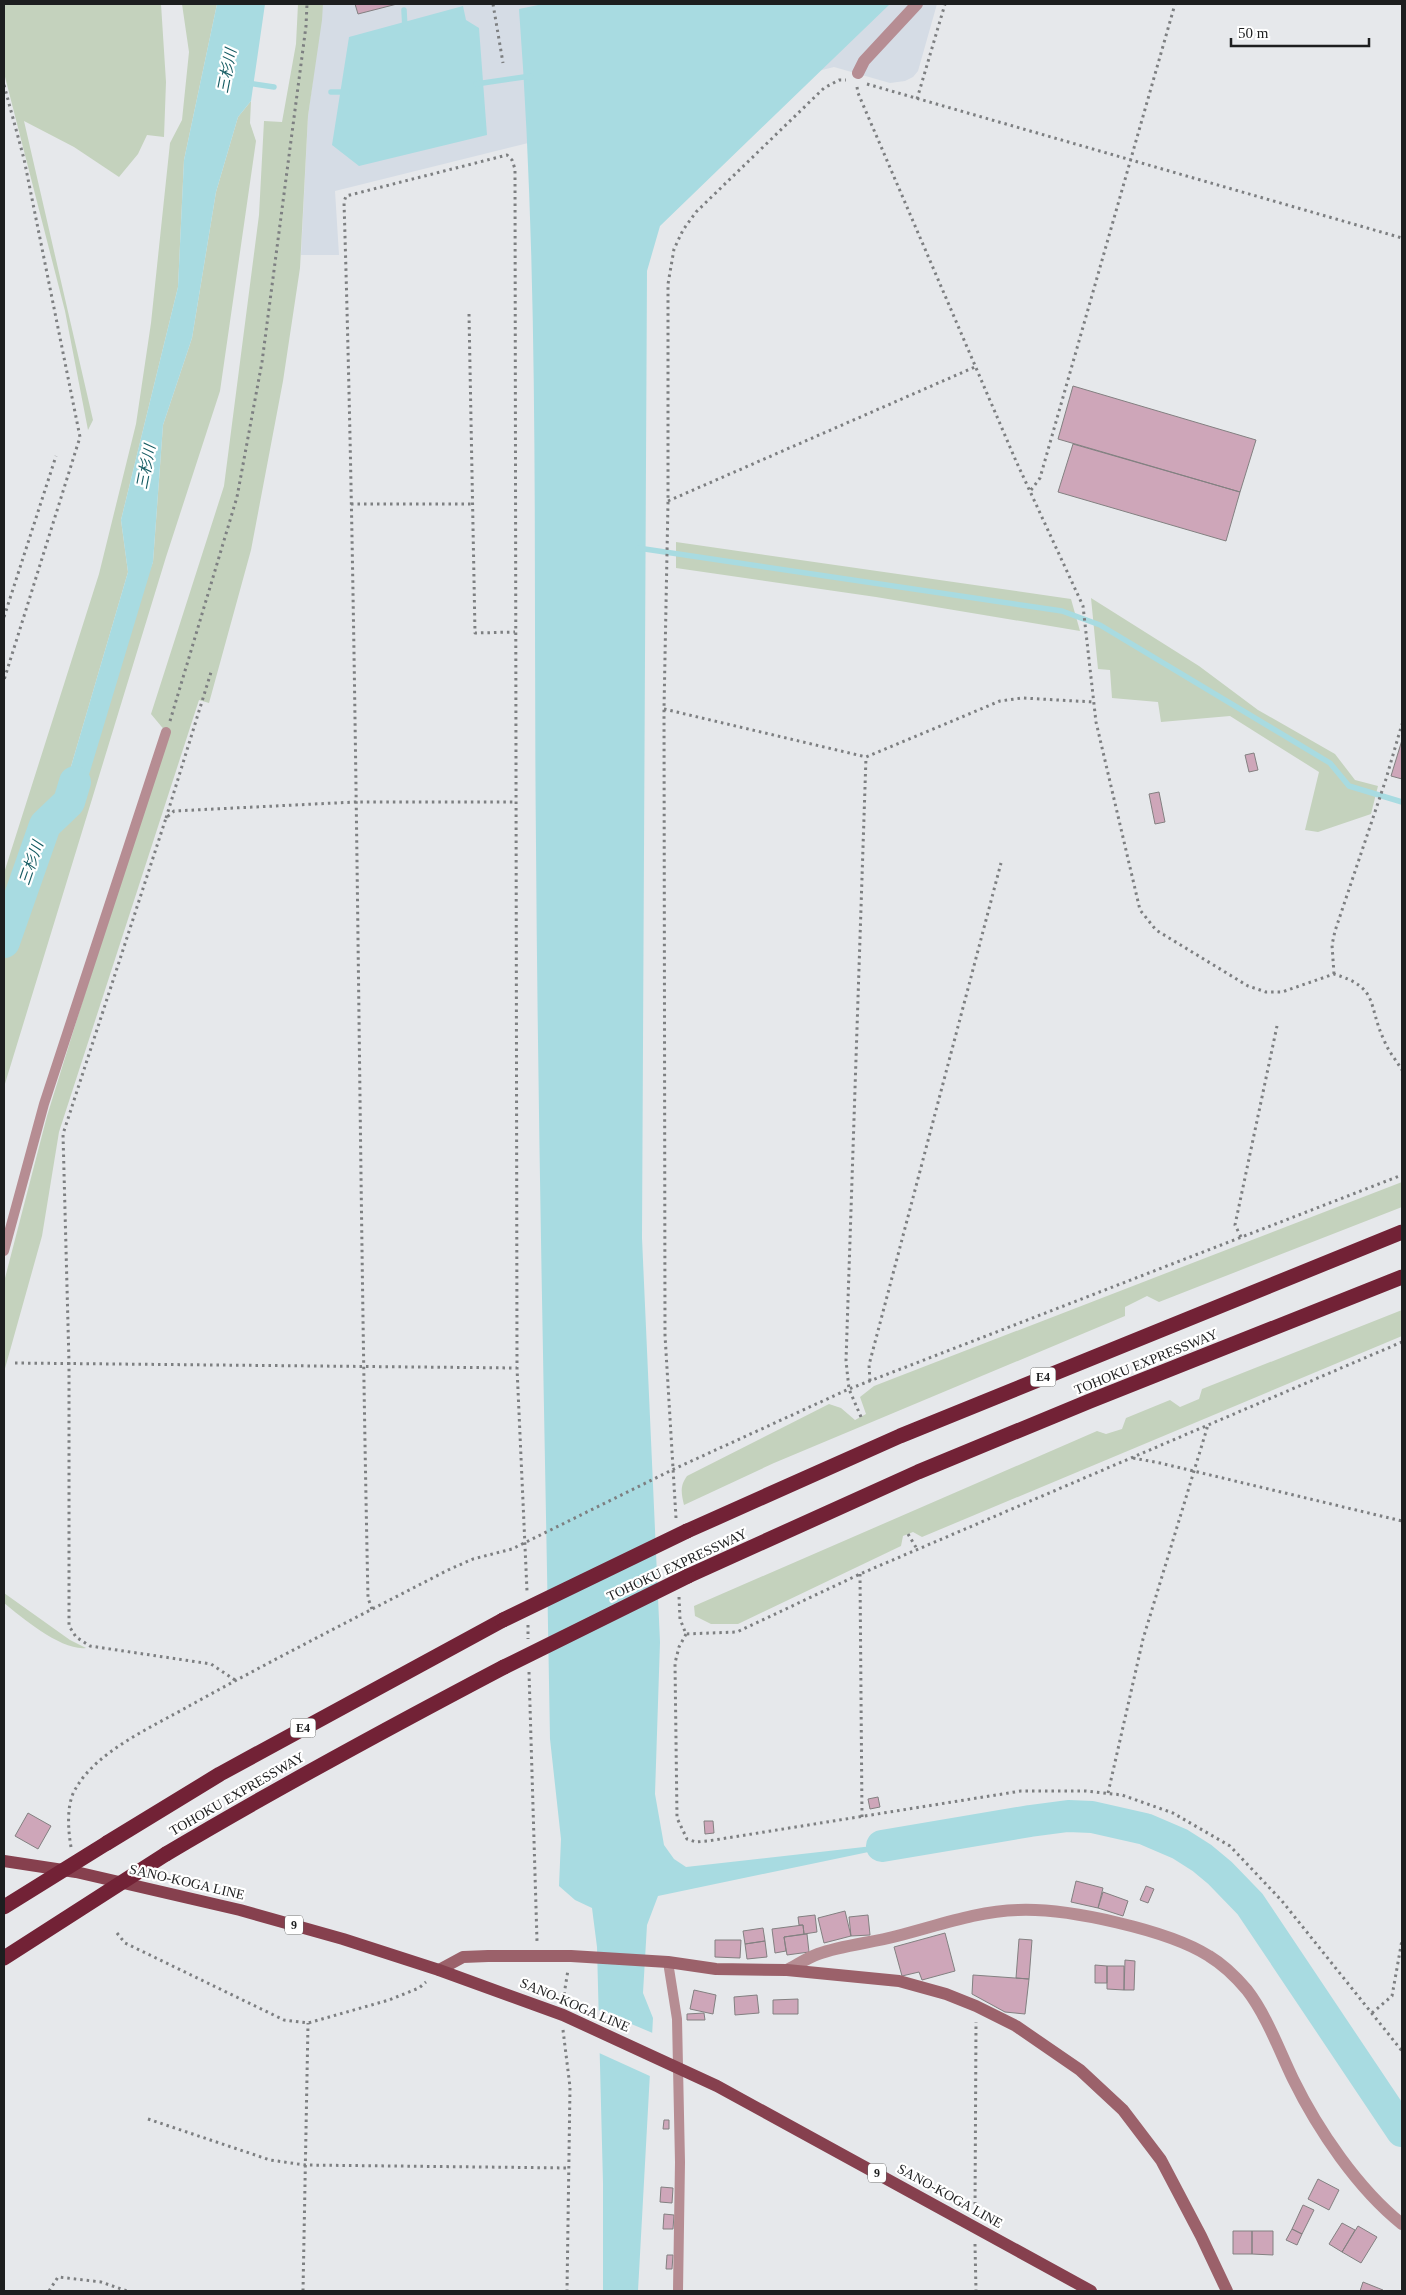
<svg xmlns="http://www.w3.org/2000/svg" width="1406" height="2295" viewBox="0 0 1406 2295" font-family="'Times New Roman','Noto Sans JP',serif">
	<rect width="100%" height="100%" fill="#e6e8eb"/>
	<path fill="#d5dce5" d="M323 4H937L918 71 913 77 905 81 890 83 834 67 335 191 339 255H301L308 116Z"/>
	<path fill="#c4d2bd" d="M4 4H161L166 82 164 137 147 135 138 154 119 177 74 147 24 121 93 420 88 430 65 311 4 73Z
		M182 4H217L184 160 178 287 121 520 128 572 65 787 52 820 153 562 163 425 192 338 216 192 238 117 251 101 250 123 256 141 220 391 166 557 4 1087V873L99 574 136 424 151 323 170 143 182 120 189 52Z
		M298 4H323L322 20 308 116 300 268 283 381 251 550 209 703 199 700 59 1132 42 1236 4 1372V1282L47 1116 166 732 151 714 224 486 259 215 264 121 282 122 296 44Z
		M676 542 1071 599 1080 631 876 597 676 568Z
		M1091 598 1199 666 1258 710 1335 754 1355 780 1378 786 1371 814 1318 832 1305 830 1319 772 1230 716 1161 722 1158 702 1112 698 1110 670 1098 669Z
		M1402 1182V1207L1159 1302 1147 1296 1125 1307V1316L774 1463 684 1505C681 1492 680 1486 687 1476L829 1404 841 1408 855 1420 866 1414 860 1397 874 1386Z
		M1402 1310V1336L922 1537 913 1532 903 1536 901 1546 738 1624H711L695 1616 694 1606 1097 1431 1106 1434 1122 1429 1126 1418 1170 1400 1180 1407 1199 1399 1202 1389Z
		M4 1593 70 1640 86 1648C62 1651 22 1618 4 1603Z"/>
	<path fill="#a8dbe1" d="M217 4H265L251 101 238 117 216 192 192 338 163 425 153 562 79 808 54 831 52 820 65 787 128 572 121 520 178 287 184 160Z
		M543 4H890L660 226 647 271 642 1238 660 1642 655 1794 664 1845 674 1859 686 1867 926 1840 658 1896 647 1925 643 1993 653 2018 638 2291H603V2183L597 1947 592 1908 575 1900 559 1886 561 1839 550 1739C545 1441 538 1142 536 844 533 566 540 287 519 9Z
		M463 6 466 20 479 28 487 135 359 166 332 145 349 37Z"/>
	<path fill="#e6e8eb" d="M596 2009 655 2034 652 2077 597 2052Z"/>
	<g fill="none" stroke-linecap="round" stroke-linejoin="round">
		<path stroke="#a8dbe1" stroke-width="5.5" d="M404 10 405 29
			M247 83 274 87
			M476 84 531 76
			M331 92H347
			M638 548 1062 611 1100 625 1330 763 1349 786 1402 802"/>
		<path stroke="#a8dbe1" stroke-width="32" d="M4 942 45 825 69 802 75 782
			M882 1846 1030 1821 1068 1816 1092 1817 1145 1829 1180 1844 1202 1858 1220 1873 1250 1904 1402 2131"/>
	</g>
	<path fill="#cea6b9" stroke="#838081" d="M355 4H397L358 14Z
		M1073 386 1256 440 1240 492 1058 439Z
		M1073 444 1240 492 1226 541 1058 492Z
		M1402 740V779L1391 776Z
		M1254 753 1258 770 1249 772 1245 755Z
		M1159 792 1165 822 1155 824 1149 794Z
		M878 1797 880 1807 870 1809 868 1799Z
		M28 1813 51 1826 38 1849 15 1836Z
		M704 1821H713L714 1833 705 1834Z
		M1076 1881 1103 1888 1098 1908 1071 1902Z
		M1146 1886 1154 1889 1148 1903 1140 1900Z
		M1103 1892 1128 1901 1123 1916 1098 1908Z
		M845 1911 851 1936 824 1943 818 1918Z
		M815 1915 817 1932 804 1934 803 1925H799L798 1917Z
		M868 1915 870 1935 851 1936 849 1917Z
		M803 1925 804 1934 784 1937 786 1951 775 1953 772 1929Z
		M763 1928 765 1941 745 1944 743 1931Z
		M945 1933 955 1971 922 1980 919 1972 902 1976 894 1947Z
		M807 1934 809 1952 787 1955 784 1937Z
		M1019 1939 1032 1940 1029 1979 1016 1978Z
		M715 1940H741L740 1958 715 1957Z
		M765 1941 767 1957 747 1959 745 1944Z
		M1125 1960 1135 1961 1134 1990H1124Z
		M1095 1965 1107 1966V1983H1095Z
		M1107 1966H1124V1990L1107 1989Z
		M973 1975 1029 1979 1025 2014 1005 2012 972 1994Z
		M694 1990 716 1995 713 2014 690 2009Z
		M757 1995 759 2013 735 2015 734 1997Z
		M798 1999V2014H773V2000Z
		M704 2013 705 2020H687V2014Z
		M664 2120H669V2129H663Z
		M1318 2179 1339 2190 1329 2210 1308 2199Z
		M661 2187 673 2188 672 2203 660 2202Z
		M1303 2205 1314 2210 1302 2234 1292 2229Z
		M664 2214 674 2215 673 2229H663Z
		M1342 2223 1355 2230 1342 2252 1329 2244Z
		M1358 2226 1377 2237 1361 2263 1342 2252Z
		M1292 2229 1302 2234 1297 2245 1286 2240Z
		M1233 2231H1252V2254H1233Z
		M1252 2231H1273V2255L1252 2254Z
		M667 2255H673L672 2269H666Z
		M1363 2282 1383 2290 1382 2291H1360Z"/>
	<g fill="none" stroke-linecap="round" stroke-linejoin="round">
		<path stroke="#7d7f81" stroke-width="3" stroke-dasharray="2.5 4" stroke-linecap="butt" d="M493 4 503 63
			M867 84 1402 238
			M4 85 24 159 80 437 4 680
			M857 87 858 93 1016 461 1083 606 1096 722 1140 910 1156 930 1248 986 1266 992H1282L1334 974C1380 988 1367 1004 1384 1040 1388 1051 1396 1060 1402 1070
			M917 99 945 4
			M469 314 475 633 515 632
			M1031 490 1040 478 1175 4
			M668 501 975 367
			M351 504H473
			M4 617 56 456
			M664 709 866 757 1000 701 1022 698 1094 702
			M170 721 237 497 262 362 306 26 307 4
			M166 818 212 669
			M1334 974 1332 945 1335 931 1386 779 1402 724
			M1241 1237 1235 1225 1277 1026
			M15 1363 517 1368
			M870 1381 869 1365 1001 863
			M861 1417 849 1389 846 1361 866 757
			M1133 1458 1160 1463 1402 1521
			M676 1518 665 1335 664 709 668 501V284L674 249 683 230 696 212 824 88 839 80H846
			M908 1534 917 1549
			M860 1574 862 1817
			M679 1597 680 1619 686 1634 737 1632 860 1574 1402 1342
			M372 1609 368 1598C358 1133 358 667 344 202L346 196 507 155 512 160 515 169 517 1368 527 1591
			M528 1625V1639
			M686 1634 679 1647 675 1663 677 1818 687 1839 696 1842 708 1841 1021 1791H1086L1122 1795 1173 1813 1230 1846 1282 1901 1402 2051
			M529 1672 537 1941
			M235 1680 211 1664 90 1646 76 1637 69 1626V1363L63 1134 166 818 174 811 355 802H516
			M1108 1793 1143 1639 1208 1425
			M71 1847C68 1830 66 1803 76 1788 97 1751 152 1727 189 1706 274 1659 361 1615 448 1570L473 1559 512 1549 674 1469 849 1389 1402 1175
			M117 1933 125 1943 284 2020 308 2023 389 2000 419 1988 426 1982
			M563 2001 568 1970
			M1372 2013 1392 1996 1402 1940
			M563 2030 570 2087 567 2291
			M148 2119 270 2160 305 2165 569 2168
			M975 2211 976 2022
			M975 2244 976 2291
			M49 2291 58 2277 101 2282 127 2291
			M303 2291 308 2023"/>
		<path stroke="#b68d93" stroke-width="10" d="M4 1251 44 1104 166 732
			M668 1962 677 2019 680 2162 678 2291"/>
		<path stroke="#b68d93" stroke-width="12" d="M858 73 864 61 917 4
			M787 1970C797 1965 807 1958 818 1954 843 1945 871 1943 897 1936 937 1926 977 1911 1018 1910 1068 1908 1168 1930 1209 1956 1224 1965 1236 1977 1247 1990 1267 2016 1279 2050 1293 2079 1318 2130 1358 2189 1402 2224"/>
		<path stroke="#9b616a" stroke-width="12" d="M439 1970 463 1957 488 1956H571L668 1962 716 1969 787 1970 899 1981 946 1994 976 2006 1016 2026 1080 2070 1123 2110 1161 2160 1201 2236 1227 2291"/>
		<path stroke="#86404e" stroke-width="12" d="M4 1861 76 1872 240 1910 343 1939 439 1970 563 2015 717 2086 1091 2291"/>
		<path stroke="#722236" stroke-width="15" d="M687 1531 900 1436 1402 1232
			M688 1576 918 1472 1090 1401 1402 1277
			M107 1843 220 1774 503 1620
			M166 1854C277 1788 390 1727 504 1667"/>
		<path stroke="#722236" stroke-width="15" d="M503 1620 687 1531
			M504 1667 688 1576
			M4 1907 107 1843
			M4 1958 166 1854"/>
	</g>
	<g text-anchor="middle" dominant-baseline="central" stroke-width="4.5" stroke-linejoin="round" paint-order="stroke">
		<g fill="#fff" stroke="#616262" stroke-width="1">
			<rect x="1030.5" y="1367.5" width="25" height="19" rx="4"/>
			<rect x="290.5" y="1718.5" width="25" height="19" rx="4"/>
			<rect x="285" y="1915.5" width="18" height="19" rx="4"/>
			<rect x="868" y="2163.5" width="18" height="19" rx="4"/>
		</g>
		<g font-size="12" font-weight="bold" fill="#1d1e1f">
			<text x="1043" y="1377">E4</text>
			<text x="303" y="1728">E4</text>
			<text x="294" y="1925">9</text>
			<text x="877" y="2173">9</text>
		</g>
		<g font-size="14" fill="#1d1e1f" stroke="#fff">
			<text transform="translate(1146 1362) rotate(-22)">TOHOKU EXPRESSWAY</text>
			<text transform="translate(677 1565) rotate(-25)">TOHOKU EXPRESSWAY</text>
			<text transform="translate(237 1794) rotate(-30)">TOHOKU EXPRESSWAY</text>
			<text transform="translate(187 1882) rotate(13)">SANO-KOGA LINE</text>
			<text transform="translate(575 2005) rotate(23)">SANO-KOGA LINE</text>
			<text transform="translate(950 2196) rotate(29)">SANO-KOGA LINE</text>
		</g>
		<g font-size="15" font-style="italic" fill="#165c63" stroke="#fff">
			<text transform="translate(227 71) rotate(-79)">三杉川</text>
			<text transform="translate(146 467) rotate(-79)">三杉川</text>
			<text transform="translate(31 863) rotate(-71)">三杉川</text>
		</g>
	</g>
	<rect width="1406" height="2295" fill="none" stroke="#1d1e1f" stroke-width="10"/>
	<path d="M1231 38v8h138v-8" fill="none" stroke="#1d1e1f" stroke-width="2.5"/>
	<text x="1238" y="38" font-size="15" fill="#1d1e1f" stroke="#ffffff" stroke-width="4" paint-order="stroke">50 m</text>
</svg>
